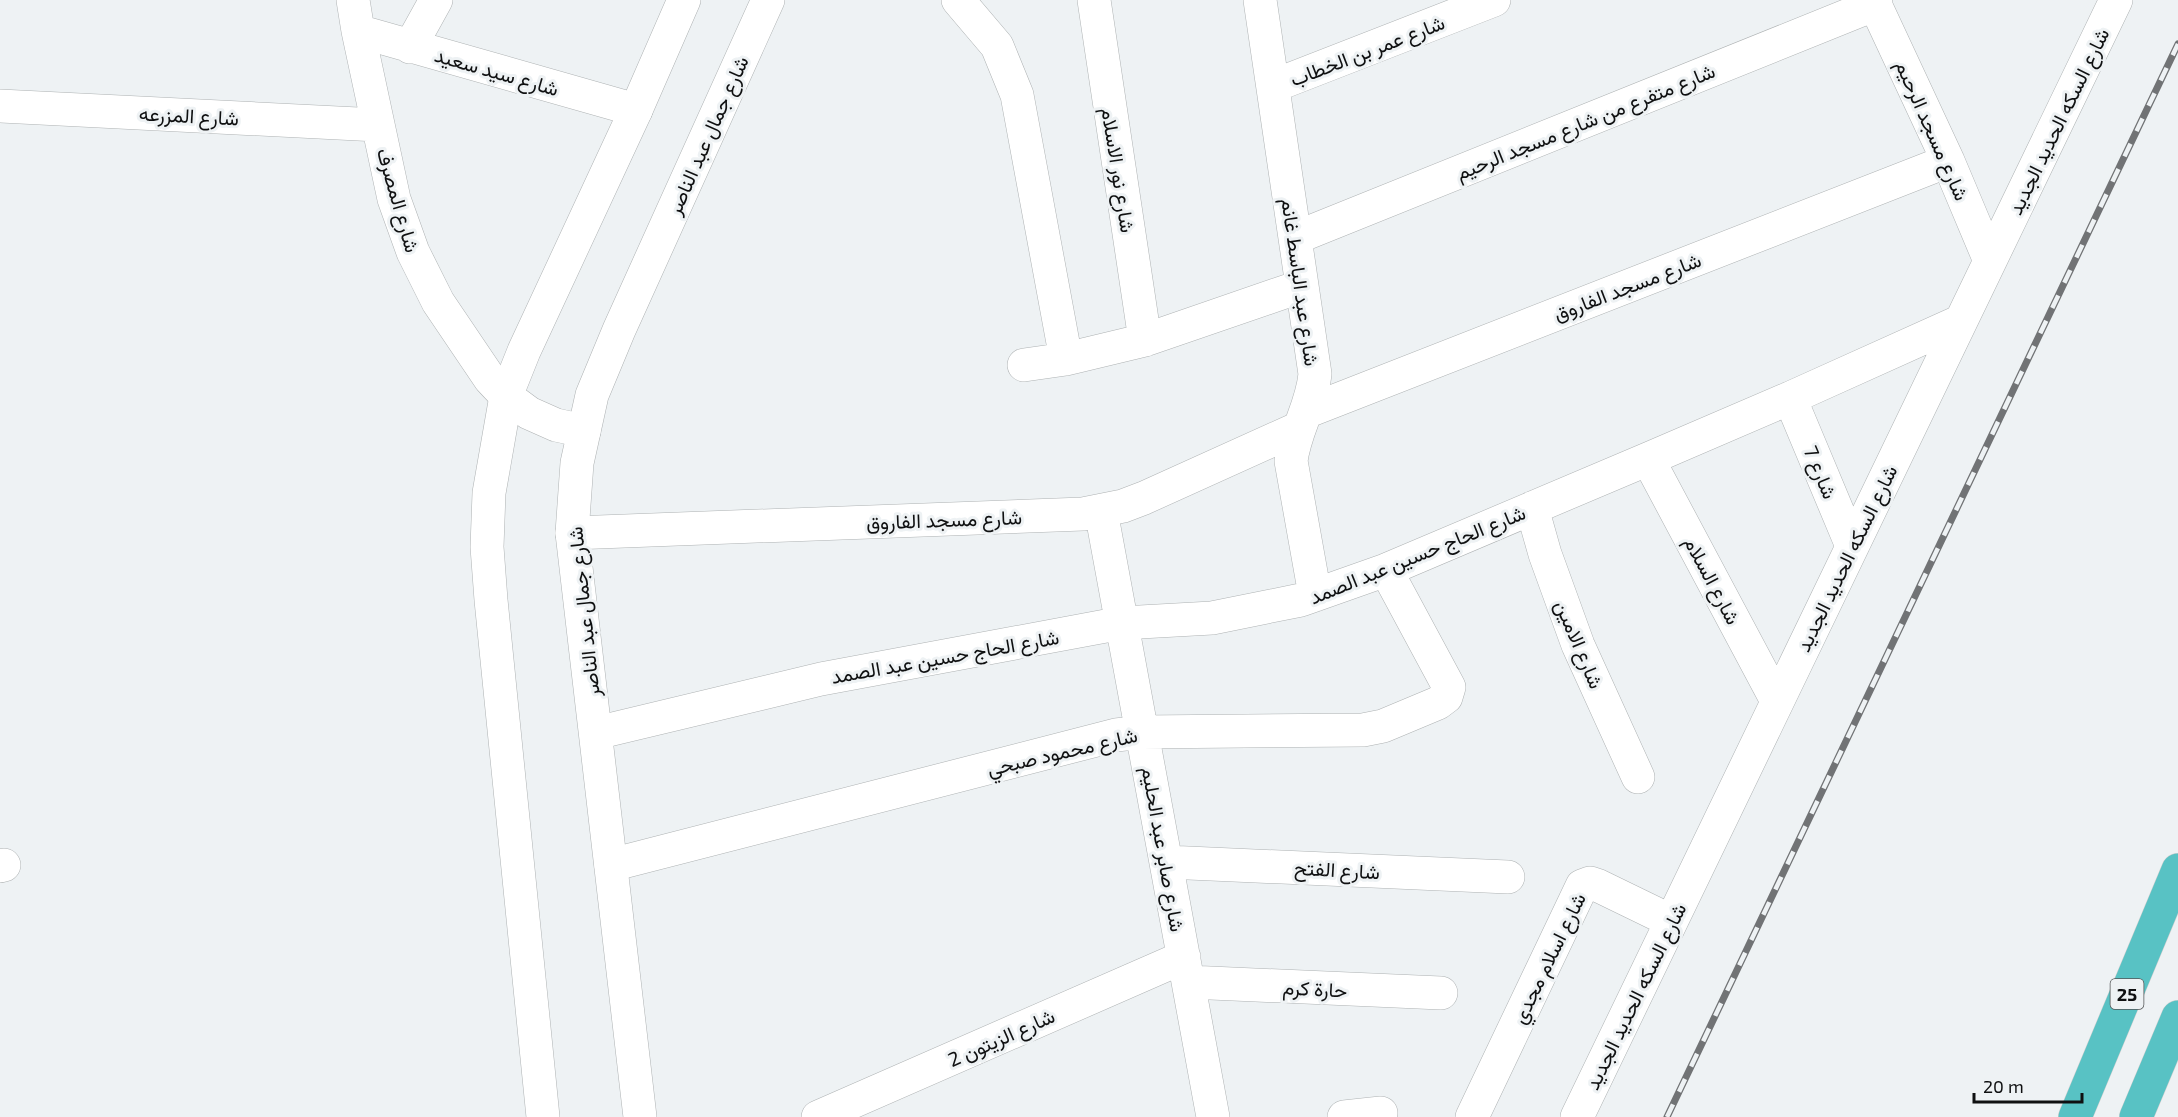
<svg xmlns="http://www.w3.org/2000/svg" width="2178" height="1117" viewBox="0 0 2178 1117" font-family="'Exo 2',Vazirmatn,sans-serif">
	<rect width="100%" height="100%" fill="#eef2f4"/>
	<g fill="none" stroke-linecap="round" stroke-linejoin="round">
		<g stroke="#aeb2b3" stroke-width="34">
			<path id="minor" d="M353 0 358 31 394 199 413 252 438 302 490 379 506 396 529 413 556 425 584 431
				M958 0 997 46 1017 95 1066 359
				M1094 0 1145 340
				M1260 0 1315 374C1312 407 1295 429 1291 461L1315 595
				M1873 0 1948 161 1990 261
				M358 31 636 110
				M410 47 436 0
				M1273 86 1494 0
				M0 106 378 125
				M1295 238 1876 4
				M1024 365 1066 359 1145 340 1302 286
				M1790 398 1852 546
				M1306 412 1948 161
				M1648 459 1777 701
				M1532 508 1545 554 1578 645 1638 777
				M1101 511 1213 1117
				M572 533 1083 514 1123 506 1144 498 1299 428
				M596 733 821 679 1122 623 1212 618 1301 600 1386 570 1648 459 1790 398 1961 321
				M1166 862 1508 877
				M611 865 1116 735 1142 732 1363 730 1383 726 1438 703 1446 697 1449 687 1386 570
				M0 866 4 865
				M1188 982 1441 993
				M818 1117 1184 957
				M1344 1117 1381 1113
				M1472 1117 1582 886 1590 883 1599 886 1671 921
				M1577 1117 2116 0"/>
		</g>
		<g stroke="#aeb2b3" stroke-width="34">
			<path id="tertiary" d="M543 1117 491 600 487 547 489 493 506 396 524 351 636 110 684 0
				M640 1117 572 533 577 463 592 395 619 330 768 0"/>
		</g>
		<g stroke="#cfcfcf" stroke-width="34">
			<path id="trunk" d="M2075 1117 2178 870
				M2136 1117 2178 1017"/>
		</g>
		<use href="#minor" stroke="#fff" stroke-width="33"/>
		<use href="#tertiary" stroke="#fff" stroke-width="33"/>
		<use href="#trunk" stroke="#58c2c4" stroke-width="33"/>
		<g stroke="#717375" stroke-width="7">
			<path id="rail" d="M1667 1117 2178 44"/>
		</g>
		<use href="#rail" stroke="#eef2f4" stroke-width="4.5" stroke-dasharray="14" stroke-linecap="butt"/>
	</g>
	<g text-anchor="middle" dominant-baseline="central" stroke-width="6" stroke-linejoin="round" paint-order="stroke">
		<rect fill="#eef2f4" stroke="#525455" stroke-width="1.5" x="2110.5" y="979" width="33" height="30" rx="4.5"/>
		<g font-size="18" font-weight="bold" fill="#0f1011">
			<text x="2127" y="994">25</text>
		</g>
		<g font-size="20" fill="#0f1011" stroke="#eef2f4">
			<text transform="translate(1367 50) rotate(-21)">شارع عمر بن الخطاب</text>
			<text transform="translate(497 71) rotate(16)">شارع سيد سعيد</text>
			<text transform="translate(189 115) rotate(3)">شارع المزرعه</text>
			<text transform="translate(1585 121) rotate(-22)">شارع متفرع من شارع مسجد الرحيم</text>
			<text transform="translate(2058 121) rotate(-64)">شارع السكه الحديد الجديد</text>
			<text transform="translate(1933 130) rotate(66)">شارع مسجد الرحيم</text>
			<text transform="translate(707 135) rotate(-66)">شارع جمال عبد الناصر</text>
			<text transform="translate(1119 170) rotate(81)">شارع نور الاسلام</text>
			<text transform="translate(399 200) rotate(74)">شارع المصرف</text>
			<text transform="translate(1301 282) rotate(82)">شارع عبد الباسط غانم</text>
			<text transform="translate(1627 286) rotate(-21)">شارع مسجد الفاروق</text>
			<text transform="translate(1821 472) rotate(67)">شارع 7</text>
			<text transform="translate(944 519) rotate(-2)">شارع مسجد الفاروق</text>
			<text transform="translate(1417 554) rotate(-22)">شارع الحاج حسين عبد الصمد</text>
			<text transform="translate(1846 558) rotate(-64)">شارع السكه الحديد الجديد</text>
			<text transform="translate(1713 580) rotate(62)">شارع السلام</text>
			<text transform="translate(583 612) rotate(-96)">شارع جمال عبد الناصر</text>
			<text transform="translate(1580 644) rotate(67)">شارع الامين</text>
			<text transform="translate(945 656) rotate(-10)">شارع الحاج حسين عبد الصمد</text>
			<text transform="translate(1062 751) rotate(-13)">شارع محمود صبحي</text>
			<text transform="translate(1164 849) rotate(80)">شارع صابر عبد الحليم</text>
			<text transform="translate(1337 869) rotate(3)">شارع الفتح</text>
			<text transform="translate(1548 958) rotate(-64)">شارع اسلام مجدي</text>
			<text transform="translate(1315 988) rotate(3)">حارة كرم</text>
			<text transform="translate(1635 996) rotate(-64)">شارع السكه الحديد الجديد</text>
			<text transform="translate(1001 1037) rotate(-24)">شارع الزيتون 2</text>
		</g>
	</g>
	<path d="M1974 1093v9h108v-9" fill="none" stroke="#0f1011" stroke-width="3"/>
	<text x="1983" y="1093" font-size="18" fill="#0f1011" stroke="#eef2f4" stroke-width="4.5" paint-order="stroke">20 m</text>
</svg>
